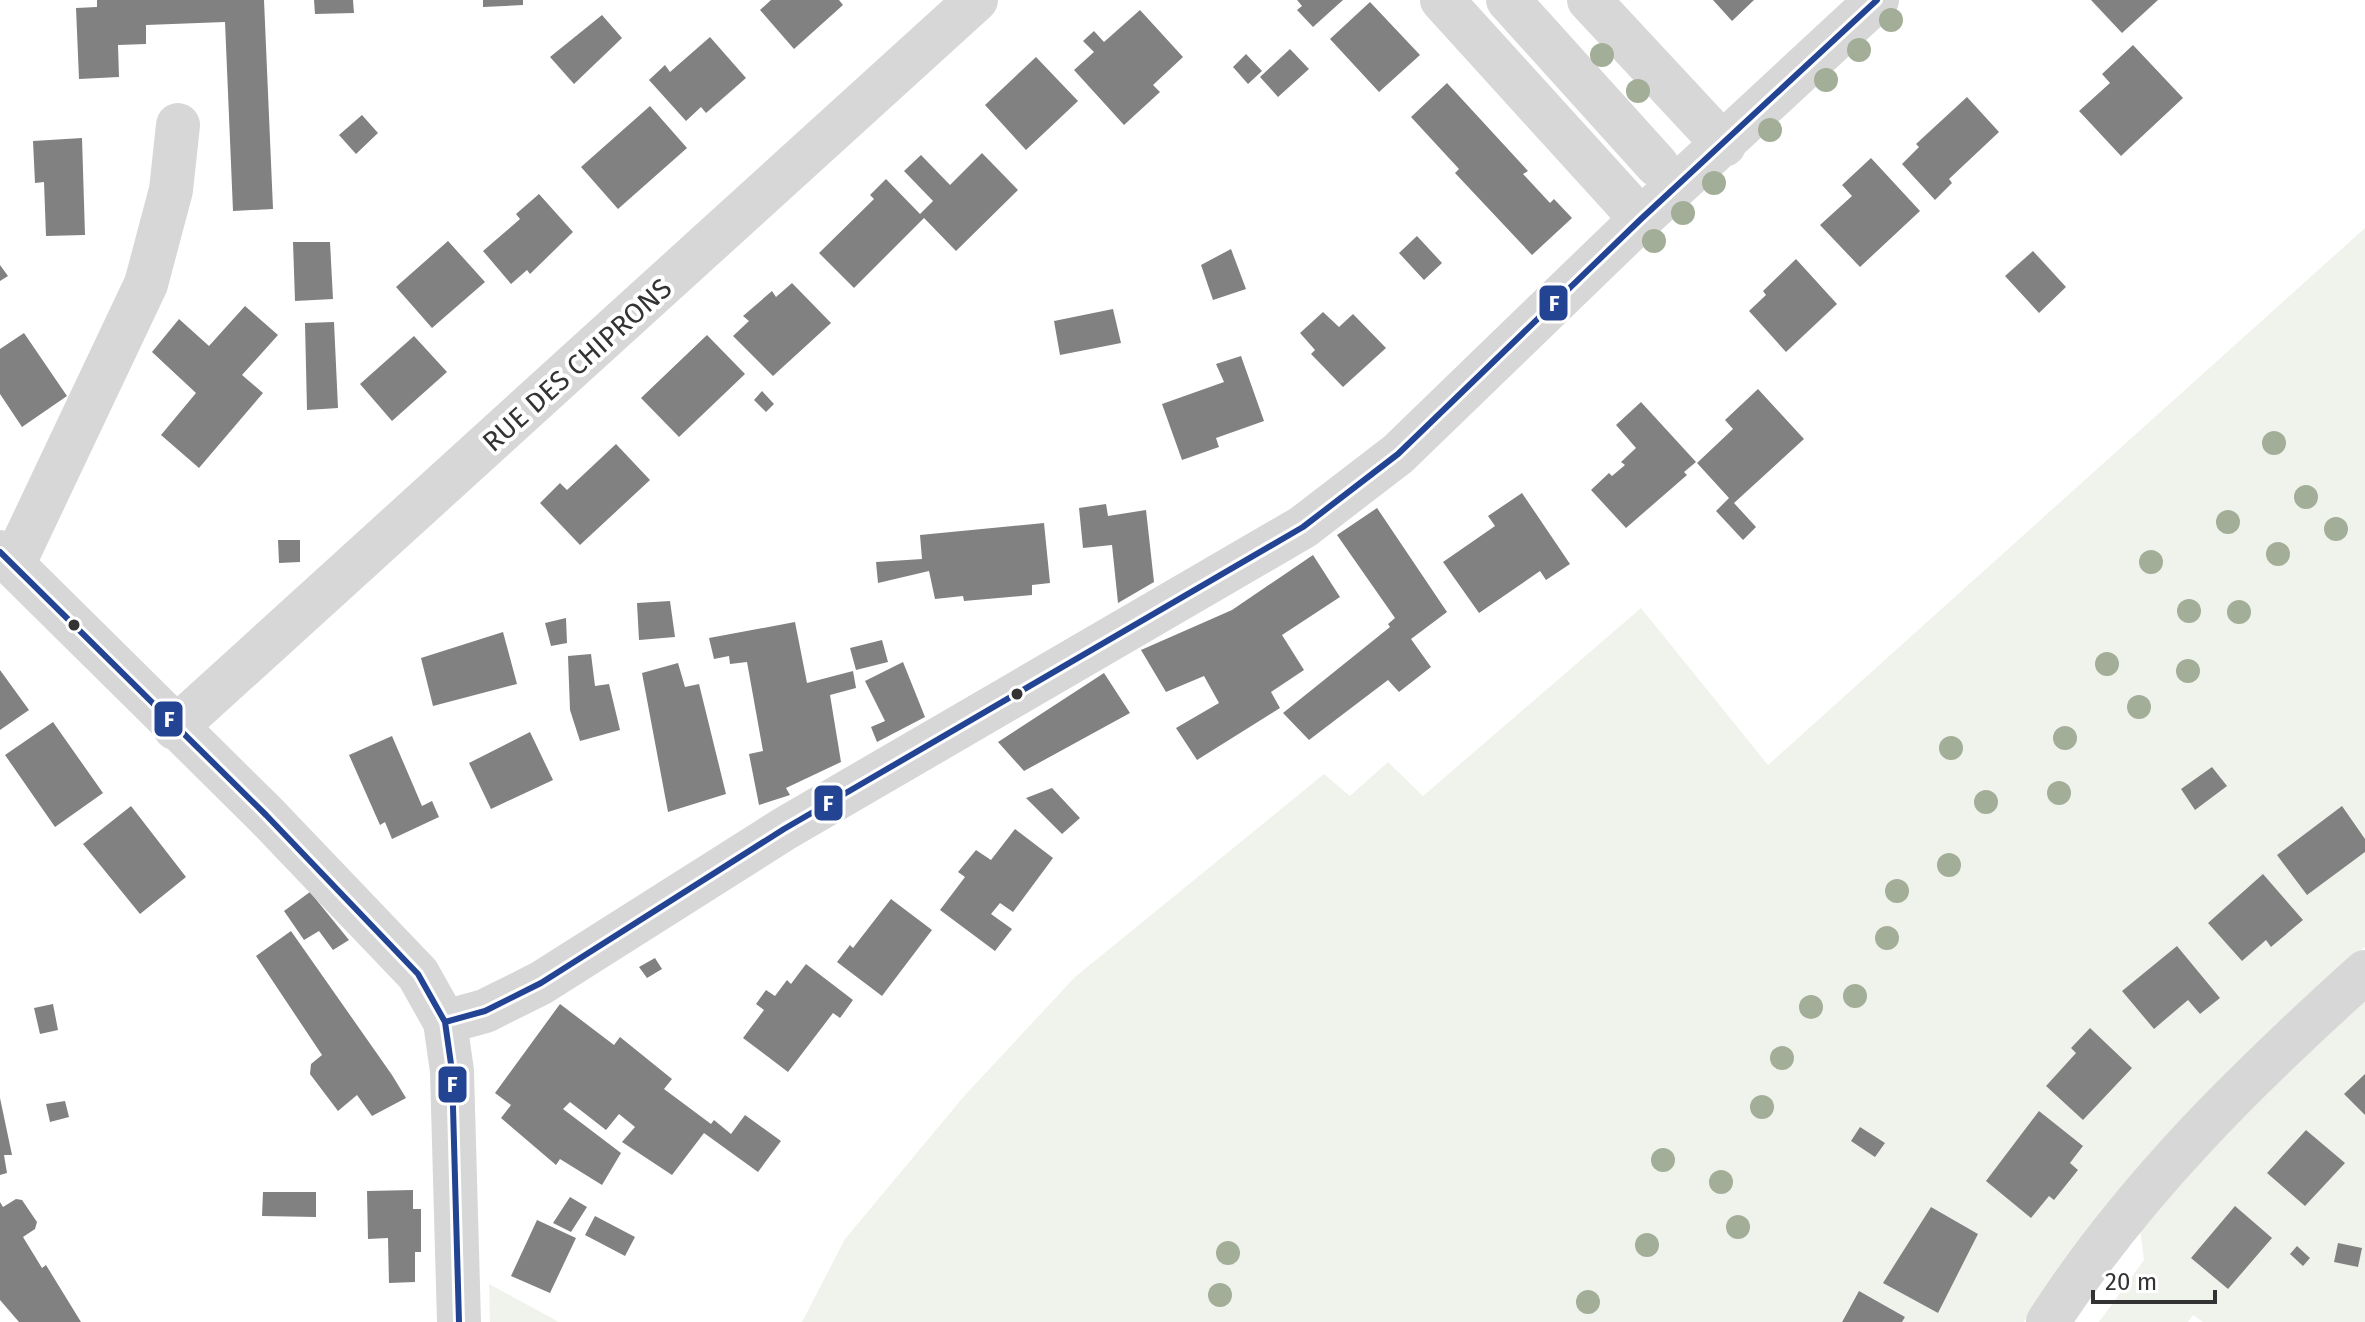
<svg xmlns="http://www.w3.org/2000/svg" width="2365" height="1322" viewBox="0 0 2365 1322" font-family="'Fira Sans',sans-serif">
	<rect width="100%" height="100%" fill="#fff"/>
	<path fill="#f0f3ec" fill-rule="evenodd" d="M2365 228V839L2341 807 2277 855 2307 895 2365 852V947C2231 1054 2119 1180 2024 1322H1902L1905 1317 1859 1291 1841 1322H802L845 1239 965 1095 1075 977 1324 774 1350 796 1388 762 1423 796 1641 608 1768 765ZM2212 767 2226 786 2195 809 2181 789ZM2263 874 2303 920 2272 947 2266 940 2242 961 2208 923ZM2177 946 2220 998 2200 1014 2188 1000 2154 1029 2122 991ZM2090 1029 2131 1068 2083 1120 2046 1086 2076 1053 2071 1048ZM2039 1111 2083 1147 2070 1163 2078 1170 2049 1196 2025 1129ZM1931 1207 1978 1234 1938 1313 1884 1283Z
		M2365 993V1322H2203L2193 1315 2188 1322H2099L2144 1260 2139 1222ZM2306 1130 2344 1163 2305 1206 2267 1173ZM2271 1238 2228 1289 2191 1258ZM2338 1243 2361 1248 2358 1267 2334 1261Z
		M489 1284 559 1322H490Z"/>
	<path fill="#818181" d="M97 0H264L273 209 233 211 225 22 146 25V44L118 45 119 77 79 79 76 8 97 7Z
		M314 0H353L354 13 315 14Z
		M483 0H523V5L483 7Z
		M771 0H839L843 5 794 49 760 10Z
		M1297 0H1343L1313 27 1297 10 1302 6Z
		M1713 0H1754L1732 21Z
		M2091 0H2158L2122 33Z
		M1370 2 1420 55 1379 92 1330 39Z
		M1140 10 1183 57 1153 85 1160 92 1124 125 1074 70 1094 52 1083 41 1094 31 1104 42Z
		M602 15 622 38 574 84 550 57Z
		M710 37 746 78 706 113 701 107 686 121 649 80 665 65 670 72Z
		M2133 45 2183 98 2121 156 2079 111 2110 83 2102 74Z
		M1290 49 1309 69 1278 97 1260 77Z
		M1246 54 1262 71 1248 84 1233 67Z
		M1036 57 1078 101 1026 150 985 105Z
		M1447 83 1528 171 1523 174 1550 203 1554 199 1572 218 1532 255 1455 173 1459 169 1411 117Z
		M1967 97 1999 132 1949 179 1952 183 1935 200 1902 164 1919 147 1916 144Z
		M650 106 687 148 618 209 581 167Z
		M362 115 378 133 356 154 339 135Z
		M82 138 85 235 46 236 44 182 35 183 33 141Z
		M982 153 1018 190 956 251 924 218 854 288 819 253 874 199 870 195 886 179 920 214 933 201 904 171 921 155 950 185Z
		M1871 158 1920 211 1860 267 1820 225 1852 196 1842 185Z
		M539 194 573 232 530 274 527 270 511 284 483 251 520 219 516 214Z
		M1417 236 1442 263 1424 280 1399 253Z
		M448 241 485 282 432 328 396 287Z
		M293 242H330L333 299 295 301Z
		M1231 249 1246 289 1213 300 1201 265Z
		M2033 251 2066 287 2039 313 2005 276Z
		M1796 259 1837 304 1786 352 1749 311 1766 295 1763 291Z
		M0 265 8 276 0 281Z
		M792 283 831 323 773 376 733 336 749 321 743 316 772 291 776 297Z
		M245 306 278 335 242 375 263 393 199 468 161 435 196 393 152 352 179 319 209 346Z
		M1113 309 1121 343 1060 355 1054 321Z
		M1323 312 1339 327 1353 314 1386 348 1343 387 1311 354 1315 350 1300 333Z
		M334 322 338 408 307 410 305 323Z
		M24 333 67 396 22 427 0 394V349Z
		M707 335 745 374 679 437 641 398Z
		M414 336 447 372 392 421 360 384Z
		M1241 356 1264 421 1216 438 1219 447 1182 460 1162 404 1224 382 1216 364Z
		M1758 389 1804 439 1734 503 1756 527 1743 540 1716 511 1729 498 1697 463 1733 429 1725 420Z
		M762 391 774 404 766 412 754 400Z
		M1641 402 1696 462 1684 472 1687 475 1626 528 1591 490 1609 473 1612 476 1625 465 1621 462 1636 448 1616 425Z
		M616 444 650 480 580 545 540 503 560 483 567 490Z
		M1522 493 1570 564 1546 580 1540 571 1479 613 1443 562 1495 526 1488 516Z
		M1106 504 1108 516 1146 510 1154 582 1118 603 1112 545 1083 548 1079 508Z
		M1377 508 1447 612 1411 639 1431 667 1399 692 1388 680 1309 740 1283 713 1390 627 1388 624 1395 618 1337 535Z
		M1044 523 1050 583 1032 585V595L964 601 963 596 935 599 929 571 878 583 876 562 922 559 920 535Z
		M278 540H300V562L279 563Z
		M1313 555 1340 597 1282 635 1304 670 1271 692 1280 708 1197 760 1176 728 1219 703 1204 676 1166 692 1141 650 1232 610Z
		M670 601 675 637 639 640 637 603Z
		M566 618 567 643 551 646 545 623Z
		M795 622 807 683 853 671 856 688 830 695 841 762 786 788 790 795 759 805 749 754 763 751 747 662 730 664 729 656 714 659 709 638Z
		M503 632 517 684 433 706 421 658Z
		M882 640 888 662 856 670 850 648Z
		M591 654 595 686 609 684 620 730 580 741 570 710 568 656Z
		M903 662 925 717 877 742 871 727 885 721 865 681Z
		M678 663 685 687 699 684 726 794 668 812 642 673Z
		M0 670 29 710 0 730Z
		M1104 673 1130 713 1024 771 998 742Z
		M53 722 103 793 55 827 5 755Z
		M530 732 553 780 491 809 469 763Z
		M392 736 422 806 432 801 439 817 392 839 385 822 380 825 349 755Z
		M2212 767 2227 786 2195 810 2181 789Z
		M1052 788 1080 818 1062 834 1026 798Z
		M131 806 186 877 140 914 83 844Z
		M2342 806 2365 839V852L2307 895 2277 855Z
		M1015 829 1053 858 1013 912 1000 903 991 914 1012 929 995 951 940 910 965 877 958 872 976 850 991 860Z
		M2263 874 2303 920 2271 947 2266 940 2242 961 2208 923Z
		M310 892 349 940 333 950 319 931 304 940 284 911Z
		M891 899 932 930 882 996 837 962 850 945 853 948Z
		M291 931 392 1075 406 1098 372 1116 357 1095 338 1111 310 1074 311 1064 322 1055 256 956Z
		M2177 946 2220 998 2200 1014 2188 1000 2154 1029 2122 991Z
		M655 958 662 969 647 978 639 967Z
		M806 964 853 1000 840 1018 833 1013 788 1072 743 1038 764 1010 756 1004 766 990 775 996 787 980 791 984Z
		M53 1004 58 1030 40 1034 34 1008Z
		M560 1004 614 1045 620 1037 672 1079 664 1089 711 1124 714 1120 731 1134 745 1115 781 1141 758 1172 704 1133 672 1175 622 1142 635 1127 619 1114 606 1130 570 1102 563 1109 621 1153 602 1185 560 1159 556 1165 501 1118 511 1105 495 1093Z
		M2090 1028 2132 1068 2083 1120 2046 1086 2076 1053 2071 1048Z
		M2365 1074V1115L2344 1094Z
		M0 1098 12 1155H4L7 1173 0 1175Z
		M65 1101 69 1117 50 1122 46 1104Z
		M2039 1111 2083 1146 2070 1163 2078 1170 2054 1200 2049 1196 2031 1218 1986 1181Z
		M1860 1127 1885 1143 1875 1157 1851 1141Z
		M2306 1130 2345 1163 2305 1206 2267 1173Z
		M413 1190V1209H421V1252H415V1282L389 1283 388 1238 368 1239 367 1191Z
		M263 1192H316V1217L262 1216Z
		M570 1197 587 1207 571 1232 553 1223Z
		M16 1199 22 1200 37 1222 35 1229 23 1237 42 1268 46 1265 81 1322H19L0 1300V1202L3 1207Z
		M2235 1206 2272 1238 2228 1289 2191 1258Z
		M1931 1207 1978 1234 1938 1313 1883 1283Z
		M595 1216 635 1237 625 1256 585 1235Z
		M537 1220 576 1238 550 1293 511 1276Z
		M2338 1243 2362 1248 2358 1267 2334 1262Z
		M2297 1246 2310 1258 2303 1266 2290 1254Z
		M1859 1291 1905 1317 1902 1322H1842Z"/>
	<g fill="none" stroke-linecap="round" stroke-linejoin="round">
		<path stroke="#d7d7d7" stroke-width="44" d="M1442 0 1641 219
			M1508 0 1657 165
			M1589 0 1724 145
			M0 552 266 815 418 974 445 1022 452 1071 459 1322
			M13 565 146 284 171 190 178 125
			M175 728 976 0
			M445 1022 485 1011 541 983 784 829 1303 527 1398 454 1641 219 1877 0
			M2048 1322C2133 1190 2248 1077 2365 972"/>
		<g stroke="#fff" stroke-width="12">
			<path id="bus-1" d="M0 552 266 815 418 974 445 1022 452 1071 459 1322
				M445 1022 485 1011 541 983 784 829 1303 527 1398 454 1641 219 1877 0"/>
		</g>
		<use href="#bus-1" stroke="#234393" stroke-width="6"/>
	</g>
	<g fill="#a3ae98">
		<circle cx="1891" cy="20" r="12"/>
		<circle cx="1859" cy="50" r="12"/>
		<circle cx="1602" cy="55" r="12"/>
		<circle cx="1826" cy="80" r="12"/>
		<circle cx="1638" cy="91" r="12"/>
		<circle cx="1770" cy="130" r="12"/>
		<circle cx="1714" cy="183" r="12"/>
		<circle cx="1683" cy="213" r="12"/>
		<circle cx="1654" cy="241" r="12"/>
		<circle cx="2274" cy="443" r="12"/>
		<circle cx="2306" cy="497" r="12"/>
		<circle cx="2228" cy="522" r="12"/>
		<circle cx="2336" cy="529" r="12"/>
		<circle cx="2278" cy="554" r="12"/>
		<circle cx="2151" cy="562" r="12"/>
		<circle cx="2189" cy="611" r="12"/>
		<circle cx="2239" cy="612" r="12"/>
		<circle cx="2107" cy="664" r="12"/>
		<circle cx="2188" cy="671" r="12"/>
		<circle cx="2139" cy="707" r="12"/>
		<circle cx="2065" cy="738" r="12"/>
		<circle cx="1951" cy="748" r="12"/>
		<circle cx="2059" cy="793" r="12"/>
		<circle cx="1986" cy="802" r="12"/>
		<circle cx="1949" cy="865" r="12"/>
		<circle cx="1897" cy="891" r="12"/>
		<circle cx="1887" cy="938" r="12"/>
		<circle cx="1855" cy="996" r="12"/>
		<circle cx="1811" cy="1007" r="12"/>
		<circle cx="1782" cy="1058" r="12"/>
		<circle cx="1762" cy="1107" r="12"/>
		<circle cx="1663" cy="1160" r="12"/>
		<circle cx="1721" cy="1182" r="12"/>
		<circle cx="1738" cy="1227" r="12"/>
		<circle cx="1647" cy="1245" r="12"/>
		<circle cx="1228" cy="1253" r="12"/>
		<circle cx="1220" cy="1295" r="12"/>
		<circle cx="1588" cy="1302" r="12"/>
	</g>
	<g fill="#333" stroke="#fff" stroke-width="3">
		<circle cx="74" cy="625" r="7"/>
		<circle cx="1017" cy="694" r="7"/>
	</g>
	<g text-anchor="middle" dominant-baseline="central" stroke-width="8" stroke-linejoin="round" paint-order="stroke">
		<g font-size="28" fill="#333" stroke="#fff">
			<text transform="translate(577 365) rotate(-42)">RUE DES CHIPRONS</text>
		</g>
	</g>
	<g stroke="#fff" stroke-width="3">
		<rect x="1538" y="284" width="31" height="38" rx="8" fill="#234393"/>
		<rect x="153" y="700" width="31" height="38" rx="8" fill="#234393"/>
		<rect x="813" y="784" width="31" height="38" rx="8" fill="#234393"/>
		<rect x="437" y="1065" width="31" height="39" rx="8" fill="#234393"/>
	</g>
	<g font-size="22" text-anchor="middle" font-weight="bold" fill="#fff">
		<text x="1554" y="311">F</text>
		<text x="169" y="727">F</text>
		<text x="828" y="811">F</text>
		<text x="452" y="1092">F</text>
	</g>
	<path d="M2093 1290v12h122v-12" fill="none" stroke="#333333" stroke-width="4"/>
	<text x="2105" y="1290" font-size="24" fill="#333333" stroke="#ffffff" stroke-width="6" paint-order="stroke">20 m</text>
</svg>
